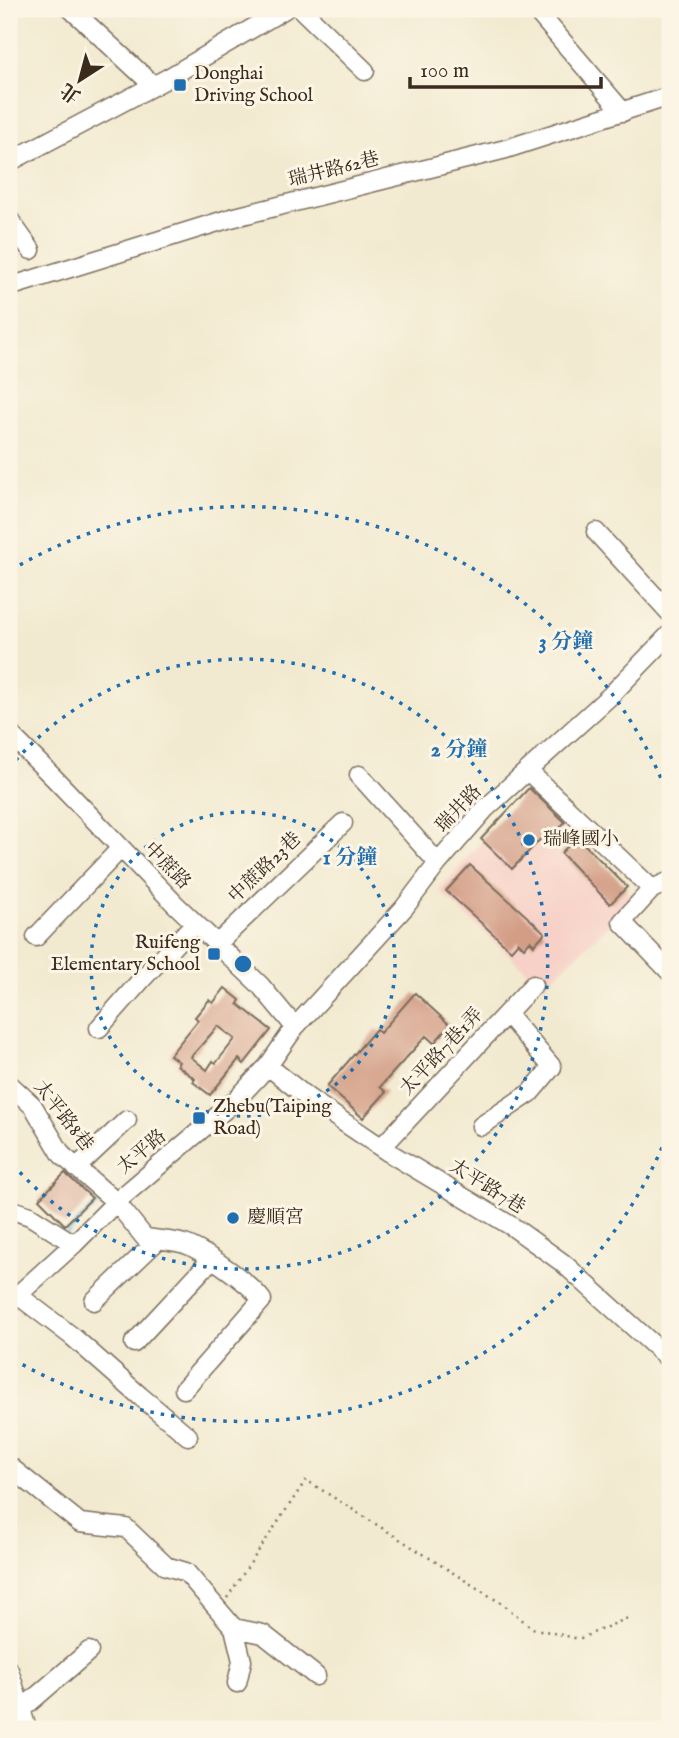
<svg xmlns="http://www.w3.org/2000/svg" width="679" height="1738" viewBox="0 0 679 1738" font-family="'IM FELL English','Noto Serif TC',serif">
	<rect width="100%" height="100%" fill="#fcf5e5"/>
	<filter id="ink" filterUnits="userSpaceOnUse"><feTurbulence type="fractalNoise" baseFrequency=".0143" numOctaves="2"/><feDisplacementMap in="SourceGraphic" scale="14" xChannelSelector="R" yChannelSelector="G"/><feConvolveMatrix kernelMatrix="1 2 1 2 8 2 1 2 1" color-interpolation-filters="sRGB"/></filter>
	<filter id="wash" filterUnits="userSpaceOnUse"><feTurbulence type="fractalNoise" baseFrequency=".00686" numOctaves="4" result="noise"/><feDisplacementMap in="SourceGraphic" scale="28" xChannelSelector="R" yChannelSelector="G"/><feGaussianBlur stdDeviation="1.57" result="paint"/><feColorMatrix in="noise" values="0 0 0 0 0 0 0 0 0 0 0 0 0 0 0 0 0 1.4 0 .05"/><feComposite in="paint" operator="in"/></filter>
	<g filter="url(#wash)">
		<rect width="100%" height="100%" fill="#f2ead0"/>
		<path fill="#f7d1c7" d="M526 789 636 900 543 986 439 891Z"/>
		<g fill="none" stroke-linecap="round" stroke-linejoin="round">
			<path stroke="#5fb5dc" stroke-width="3.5" d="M67 1234 85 1215 105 1199
				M18 1284 59 1242"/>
		</g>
		<g id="blocks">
			<path fill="#d39d85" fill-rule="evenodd" d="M529 788 565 822 553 835 549 830 512 869 481 839Z
				M577 837 627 887 610 904 561 853Z
				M470 865 545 933 534 945 530 941 524 948 518 942 511 950 446 891Z
				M225 988 240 1000 238 1004 271 1030 244 1064 239 1059 210 1095 193 1082 195 1079 177 1065 179 1062 170 1055 198 1020 195 1017 209 1000 213 1003ZM218 1026 235 1039 216 1063 213 1061 207 1070 191 1057Z
				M415 993 450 1025 434 1043 426 1036 380 1087 386 1092 363 1118 327 1086 376 1029 380 1033Z
				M65 1173 92 1198 65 1225 39 1199Z"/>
		</g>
	</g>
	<g filter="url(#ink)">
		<use href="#blocks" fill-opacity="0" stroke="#7b6d5c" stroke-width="2"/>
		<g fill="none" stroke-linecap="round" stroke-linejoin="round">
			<g stroke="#7b6d5c" stroke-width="21">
				<path id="minor" d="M71 9 154 86
					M301 9 365 71
					M535 9 623 112
					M9 162 168 78 285 9
					M9 219 31 250
					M9 287 231 218 506 149 670 96
					M596 532 670 613
					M9 733 55 779 175 904 260 985 295 1027
					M528 771 652 889
					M359 775 438 863
					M670 881 652 889 622 922 670 972
					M36 937 121 848
					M217 944 343 823
					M99 1028 143 978 195 923
					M268 1066 308 1098 388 1152 513 1227 563 1263 670 1360
					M9 1084 33 1106 62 1155 116 1202 145 1238C159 1240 177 1240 190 1246 209 1255 250 1283 262 1300L184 1389
					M481 1126 530 1093 552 1067 507 1014
					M382 1147 533 985
					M76 1168 127 1120
					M9 1209 30 1216 74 1244
					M19 1296 73 1337 140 1396 188 1436
					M94 1301 158 1240
					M9 1303 74 1244 116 1202 235 1101 268 1066 295 1027 404 908 438 863 485 809 610 696 670 634
					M134 1343 212 1259
					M9 1466 80 1523 126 1528 166 1566 186 1572 234 1628 263 1634 316 1676
					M234 1628 242 1661 237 1683
					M9 1670 27 1729
					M22 1709 89 1651"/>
			</g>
			<path stroke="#7b6d5c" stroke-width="2.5" stroke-dasharray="2 5" stroke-linecap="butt" d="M227 1598 306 1480 504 1605 532 1628 579 1639 628 1618"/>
			<use href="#minor" stroke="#fff" stroke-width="18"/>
		</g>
	</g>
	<g fill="none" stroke="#1f6fb2" stroke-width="3.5" stroke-dasharray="3.5 7">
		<circle cx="243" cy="964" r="152"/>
		<path d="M9 768A305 305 0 1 1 9 1160"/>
		<path d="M670 1128A457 457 0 0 1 11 1358M11 570A457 457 0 0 1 670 800"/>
	</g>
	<g fill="#1f6fb2" stroke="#fcf5e5" stroke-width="2.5">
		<rect x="173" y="78" width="14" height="14" rx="3.5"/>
		<circle cx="529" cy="840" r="7"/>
		<rect x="207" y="947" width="14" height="14" rx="3.5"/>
		<rect x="192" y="1111" width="14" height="14" rx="3.5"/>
		<circle cx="233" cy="1218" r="7"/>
	</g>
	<g text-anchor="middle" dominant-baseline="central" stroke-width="6" stroke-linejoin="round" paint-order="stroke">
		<g font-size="19" fill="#3b2a1e" stroke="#fcf5e5" text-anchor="start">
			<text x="194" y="74">Donghai<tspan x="194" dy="22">Driving School</tspan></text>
			<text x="543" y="840">瑞峰國小</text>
			<text x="200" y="943" text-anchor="end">Ruifeng<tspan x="200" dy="22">Elementary School</tspan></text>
			<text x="213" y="1107">Zhebu(Taiping<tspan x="213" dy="22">Road)</tspan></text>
			<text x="247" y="1218">慶順宮</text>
		</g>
		<g font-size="19" fill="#3b2a1e" stroke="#fcf5e5">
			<text transform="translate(334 170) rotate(-14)">瑞井路62巷</text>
			<text transform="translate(459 809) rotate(-47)">瑞井路</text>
			<text transform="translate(167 866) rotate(46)">中蔗路</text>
			<text transform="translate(265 868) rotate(-44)">中蔗路23巷</text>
			<text transform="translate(442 1052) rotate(-47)">太平路7巷1弄</text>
			<text transform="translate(63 1116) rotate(52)">太平路8巷</text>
			<text transform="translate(142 1152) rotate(-40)">太平路</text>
			<text transform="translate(487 1187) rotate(32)">太平路7巷</text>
		</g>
	</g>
	<circle cx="243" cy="964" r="10" fill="#1f6fb2" stroke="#fcf5e5" stroke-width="3.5"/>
	<g font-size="21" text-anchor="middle" font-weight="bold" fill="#1f6fb2" stroke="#fcf5e5" stroke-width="6" stroke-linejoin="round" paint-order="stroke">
		<text x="566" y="648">3 分鐘</text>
		<text x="459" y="756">2 分鐘</text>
		<text x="350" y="864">1 分鐘</text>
	</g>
	<rect width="679" height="1738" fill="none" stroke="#fcf5e5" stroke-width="35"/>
	<g transform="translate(80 80) rotate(216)" stroke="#fcf5e5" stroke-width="5" paint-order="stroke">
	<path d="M0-5L12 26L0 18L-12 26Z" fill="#3b2a1e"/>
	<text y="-10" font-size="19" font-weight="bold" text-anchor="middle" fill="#3b2a1e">北</text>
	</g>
	<path d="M410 77v10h191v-10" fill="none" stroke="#3b2a1e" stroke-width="3.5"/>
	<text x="420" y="77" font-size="21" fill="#3b2a1e" stroke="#fcf5e5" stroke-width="5" paint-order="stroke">100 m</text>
</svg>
